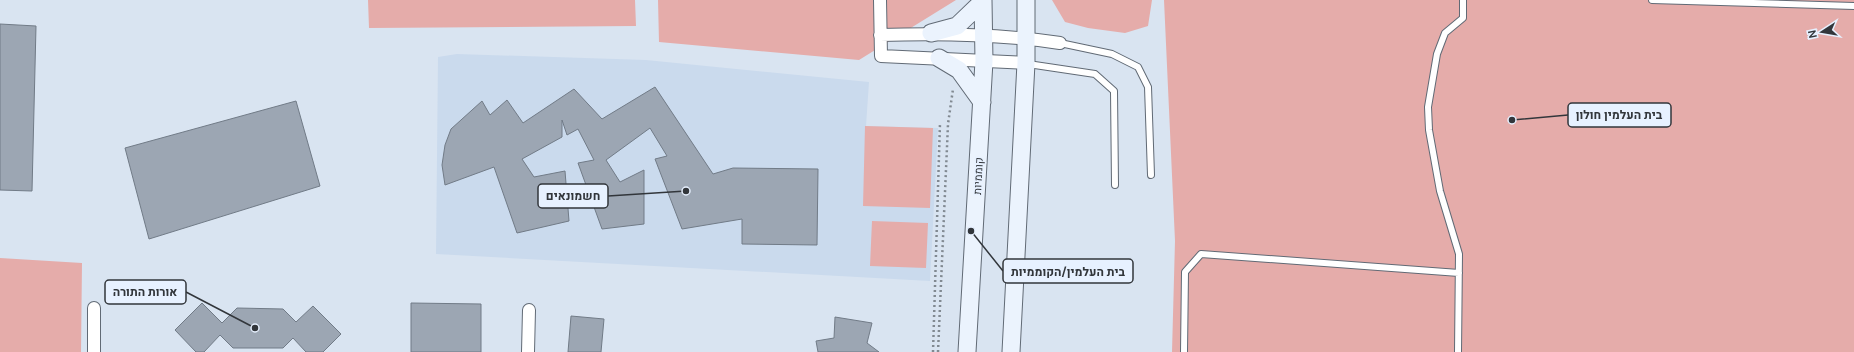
<svg xmlns="http://www.w3.org/2000/svg" width="1854" height="352" viewBox="0 0 1854 352" font-family="'DM Sans',Heebo,sans-serif">
	<rect width="100%" height="100%" fill="#d9e4f1"/>
	<path fill="#cadaed" d="M457 54 646 60 869 82 866 126 938 128 930 281 436 254 438 57Z"/>
	<path fill="#e5acaa" d="M368 0H635L636 26 369 28Z
		M658 0H956L859 60 659 42Z
		M1052 0H1152L1148 26 1125 33 1088 28 1065 22Z
		M1164 0H1854V352H1172L1175 241Z
		M865 126 933 128 930 208 863 206Z
		M872 221 928 223 926 268 870 266Z
		M0 258 82 263 81 352H0Z"/>
	<path fill="#9ca6b3" stroke="#717b87" d="M0 24 36 26 32 191 0 190Z
		M655 87 713 174 733 168 818 169 817 245 742 244V219L682 229 655 159 667 156 650 128 606 160 620 182 644 170V224L602 229 578 163 594 160 578 129 567 135 562 120V137L522 159 534 177 565 171 569 221 517 233 494 167 445 185 442 165 445 145 451 129 482 101 490 115 507 100 523 123 574 89 602 119Z
		M296 101 320 186 149 239 125 148Z
		M202 303 222 323 237 308 283 309 296 322 313 306 341 334 323 352H306L293 338 283 348H233L220 335 204 352H196L175 330Z
		M411 303 481 304V352H411Z
		M571 316 604 319 601 352H568Z
		M835 317 872 323 867 343 879 352H818L816 341 834 338Z"/>
	<g fill="none" stroke-linecap="round" stroke-linejoin="round">
		<g stroke="#616a75" stroke-width="8">
			<path id="lane" d="M1652 0 1854 6
				M1060 43 1112 54 1138 67 1148 87 1151 175
				M1028 64 1095 74 1114 91 1115 185
				M1184 352 1185 272 1201 254 1459 273
				M1458 352 1459 254 1440 191 1429 130 1428 107 1437 54 1445 33 1463 18V0"/>
		</g>
		<g stroke="#616a75" stroke-width="14">
			<path id="street" d="M880 0 881 56 1026 63
				M880 35C940 33 1001 34 1060 43
				M94 308V352
				M528 352 529 310"/>
		</g>
		<g stroke="#616a75" stroke-width="19">
			<path id="secondary" d="M931 33 957 26 983 1
				M939 58 959 70 982 102
				M967 352 984 61 983 0
				M1011 352 1026 63V0"/>
		</g>
		<path stroke="#818991" stroke-width="2.5" stroke-dasharray="2 3" stroke-linecap="butt" d="M933 352 940 123
			M938 352 948 124 953 89"/>
		<use href="#lane" stroke="#fff" stroke-width="6"/>
		<use href="#street" stroke="#fff" stroke-width="12"/>
		<use href="#secondary" stroke="#ebf3fd" stroke-width="17"/>
	</g>
	<g text-anchor="middle" dominant-baseline="central" stroke-width="3" stroke-linejoin="round" paint-order="stroke">
		<g font-size="11" fill="#32363b" stroke="#e7f1ff">
			<text transform="translate(978 176) rotate(-87)">קוממיות</text>
		</g>
	</g>
	<path fill="none" stroke="#32363b" stroke-width="1.5" d="M1512 120L1568 115M686 191L608 196M971 231L1003 271M255 328L186 292"/>
	<g fill="#32363b" stroke="#e7f1ff" stroke-width="1.5">
		<circle cx="1512" cy="120" r="4"/>
		<circle cx="686" cy="191" r="4"/>
		<circle cx="971" cy="231" r="4"/>
		<circle cx="255" cy="328" r="4"/>
	</g>
	<g fill="#e7f1ff" stroke="#32363b" stroke-width="1.5">
		<rect x="1568" y="103" width="103" height="24" rx="4"/>
		<rect x="538" y="184" width="70" height="24" rx="4"/>
		<rect x="1003" y="259" width="130" height="24" rx="4"/>
		<rect x="105" y="280" width="81" height="24" rx="4"/>
	</g>
	<g font-size="12" text-anchor="middle" font-weight="bold" fill="#32363b">
		<text x="1619" y="119">בית העלמין חולון</text>
		<text x="573" y="200">חשמונאים</text>
		<text x="1068" y="276">בית העלמין/הקוממיות</text>
		<text x="145" y="296">אורות התורה</text>
	</g>
	<g transform="translate(1822 32) rotate(258)" stroke="#e7f1ff" stroke-width="3" paint-order="stroke">
	<path d="M0-3L7 15L0 10L-7 15Z" fill="#32363b"/>
	<text y="-6" font-size="11" font-weight="bold" text-anchor="middle" fill="#32363b">N</text>
	</g>
</svg>
